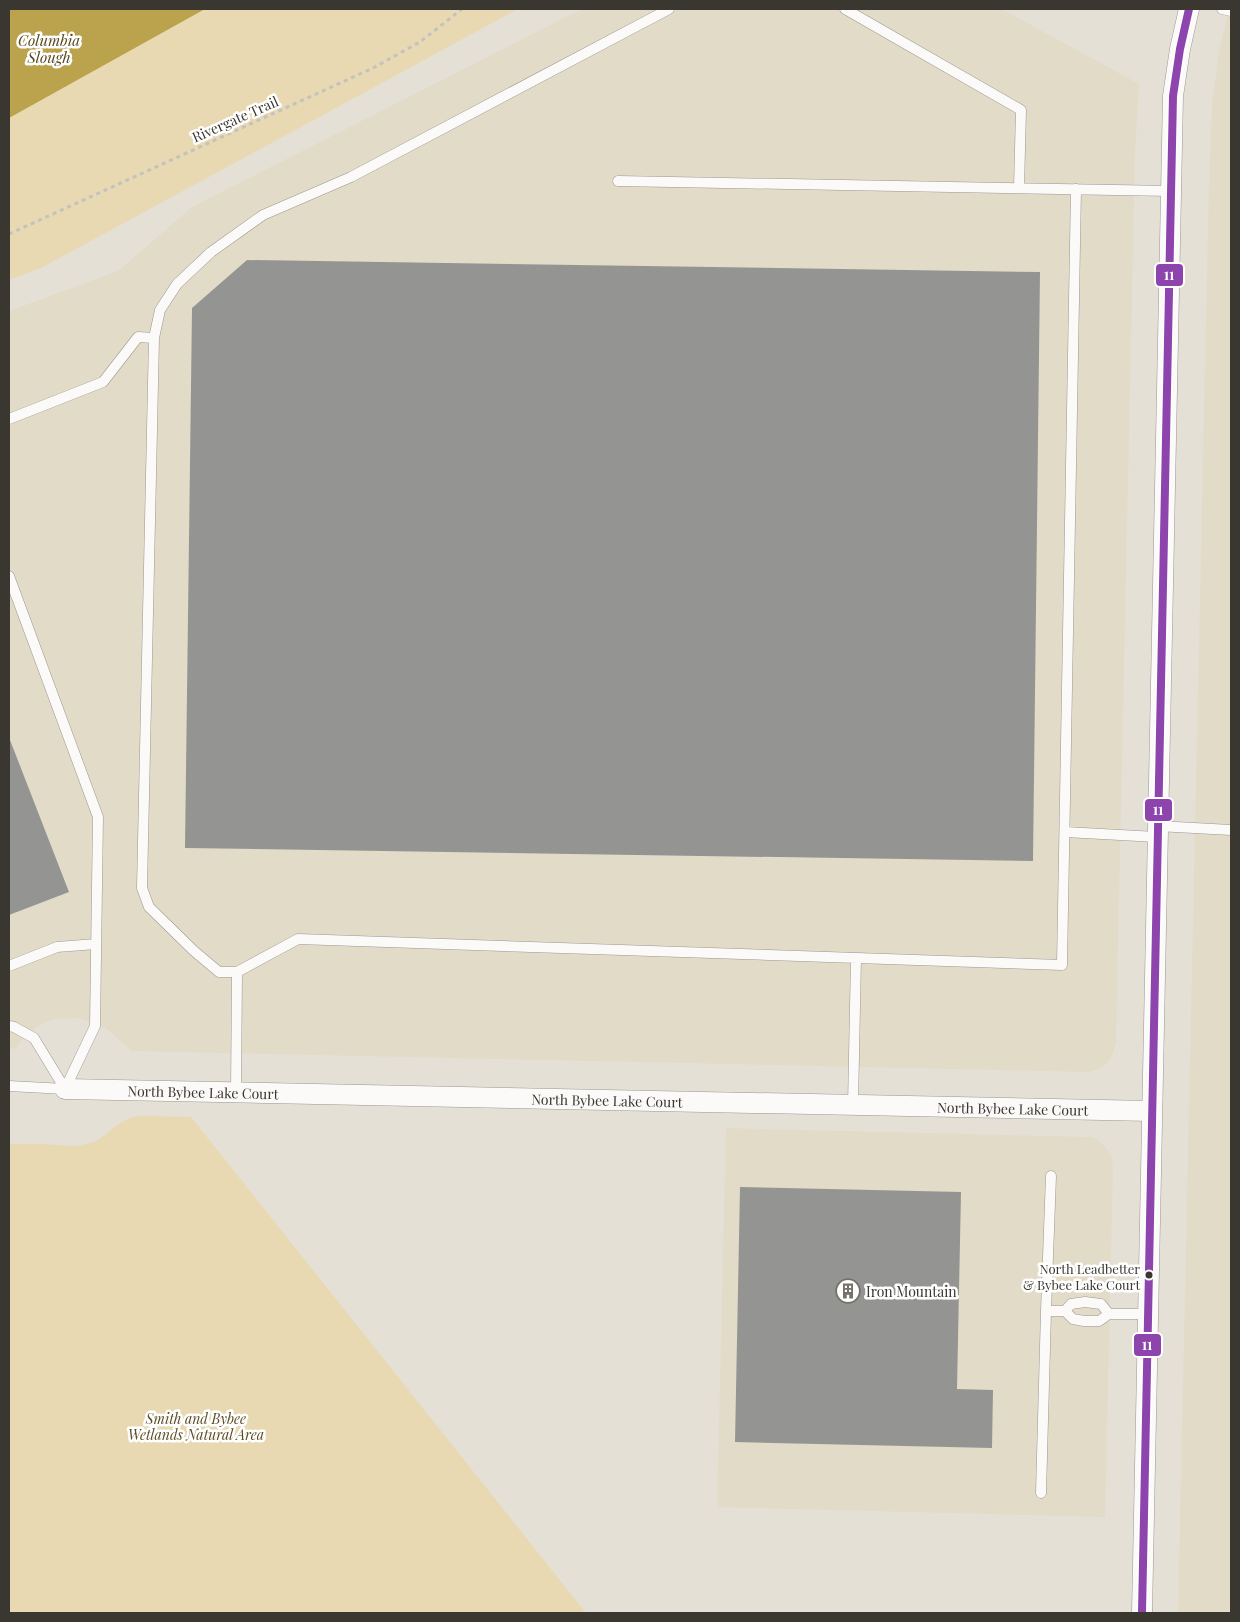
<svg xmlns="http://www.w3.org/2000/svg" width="1240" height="1622" viewBox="0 0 1240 1622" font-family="'Playfair Display',serif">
	<rect width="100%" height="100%" fill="#e4e0d6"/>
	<path fill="#e2dbc8" d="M582 9H1002L1139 84 1135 155 1116 1042 1113 1053 1109 1061 1100 1069 1089 1072 132 1051 104 1027 79 1018 53 1019 36 1027 20 1042 16 1049 9 1048V311L118 271 192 207Z
		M1229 9H1231V1613H1178L1209 182 1212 105 1219 52Z
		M726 1128 1091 1137 1098 1140 1105 1146 1111 1155 1113 1167 1105 1517 717 1507Z"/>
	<path fill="#e8d9b3" d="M9 9H518L43 267 9 280Z
		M141 1116 191 1117 586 1613H9V1144C24 1144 40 1143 56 1145 68 1146 78 1147 90 1143 112 1136 115 1118 141 1116Z"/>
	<path fill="#bba24d" d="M9 9H205L9 118Z"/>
	<path fill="#949593" d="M247 260 1040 272 1033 861 185 848 192 308Z
		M10 740 69 892 9 915V741Z
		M740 1187 961 1192 957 1389 993 1390 992 1448 735 1442Z"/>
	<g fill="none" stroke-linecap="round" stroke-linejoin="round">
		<g stroke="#9a9790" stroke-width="11">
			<path id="service" d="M669 9 351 177 263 215 211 252 177 284 160 310 154 338 142 888 149 907 194 951 219 972H237L298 939 1062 965 1076 189
				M845 9 1021 110 1019 188
				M1222 9 1231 11
				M618 181 1171 191
				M9 419 103 382 138 337 154 338
				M9 576 98 817 95 1026 65 1089
				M1157 826 1231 830
				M1065 832 1157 837
				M9 966 57 947 96 944
				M9 1026 14 1027 34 1038 65 1089
				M9 1086 65 1089
				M236 1093 237 972
				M853 1105 856 958
				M1046 1311 1051 1176
				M1109 1314 1101 1304 1085 1302 1071 1304 1065 1311 1073 1319 1084 1321H1099L1109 1314H1147
				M1041 1493 1046 1311H1065"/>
		</g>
		<g stroke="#9a9790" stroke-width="21">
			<g id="minor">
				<path id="s1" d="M65 1089 1151 1111"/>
				<path d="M1142 1613 1173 96 1180 49 1189 9"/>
			</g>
		</g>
		<path stroke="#c3c2bf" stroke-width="3" stroke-dasharray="4 4" stroke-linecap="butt" d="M9 234 373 68 420 42 462 9"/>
		<use href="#service" stroke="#fbfaf9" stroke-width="10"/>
		<use href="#minor" stroke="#fbfaf9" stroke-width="20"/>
		<g stroke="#fff" stroke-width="11">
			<path id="bus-1" d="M1142 1613 1173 96 1180 49 1189 9"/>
		</g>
		<use href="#bus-1" stroke="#8e44ad" stroke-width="8"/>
	</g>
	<defs>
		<g id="building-ring" transform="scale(1.25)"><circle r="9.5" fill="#fff" stroke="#76726a" stroke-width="1.5"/><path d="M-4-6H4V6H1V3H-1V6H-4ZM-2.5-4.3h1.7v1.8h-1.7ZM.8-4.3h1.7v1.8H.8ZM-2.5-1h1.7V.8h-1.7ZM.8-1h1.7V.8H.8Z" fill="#76726a"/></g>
	</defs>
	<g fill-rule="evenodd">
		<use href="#building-ring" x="848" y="1291"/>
	</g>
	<circle fill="#3a3730" stroke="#fff" stroke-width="2" cx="1149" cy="1275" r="4.5"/>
	<g text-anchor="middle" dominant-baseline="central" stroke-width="5" stroke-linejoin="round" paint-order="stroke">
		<g font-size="13" fill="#3a3730" stroke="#fff" text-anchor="end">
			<text x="1140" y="1268">North Leadbetter<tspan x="1140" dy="16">&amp; Bybee Lake Court</tspan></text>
		</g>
		<g font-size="14" fill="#3a3730" stroke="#fff">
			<text transform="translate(235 119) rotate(-24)">Rivergate Trail</text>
			<text stroke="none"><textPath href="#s1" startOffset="138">North Bybee Lake Court</textPath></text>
			<text stroke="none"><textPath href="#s1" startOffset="542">North Bybee Lake Court</textPath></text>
			<text stroke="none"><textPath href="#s1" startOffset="948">North Bybee Lake Court</textPath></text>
		</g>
		<g font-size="14" fill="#3a3730" stroke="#fff" text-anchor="start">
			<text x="866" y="1291">Iron Mountain</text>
		</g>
		<g font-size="14" font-style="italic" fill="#5b4c23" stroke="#fff">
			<text x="196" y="1418">Smith and Bybee<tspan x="196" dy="16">Wetlands Natural Area</tspan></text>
		</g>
		<g font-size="15" font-style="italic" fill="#57481e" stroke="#fff">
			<text x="49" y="40">Columbia<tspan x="49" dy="17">Slough</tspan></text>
		</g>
	</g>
	<g stroke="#fff" stroke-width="2">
		<rect x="1155" y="263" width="29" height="24" rx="5" fill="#8e44ad"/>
		<rect x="1144" y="798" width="29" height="24" rx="5" fill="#8e44ad"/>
		<rect x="1133" y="1333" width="29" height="24" rx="5" fill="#8e44ad"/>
	</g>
	<g font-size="14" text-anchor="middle" font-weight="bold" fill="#fff">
		<text x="1169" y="280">11</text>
		<text x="1158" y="815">11</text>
		<text x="1147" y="1350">11</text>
	</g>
	<rect width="1240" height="1622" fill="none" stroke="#3a3730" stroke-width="20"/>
</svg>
